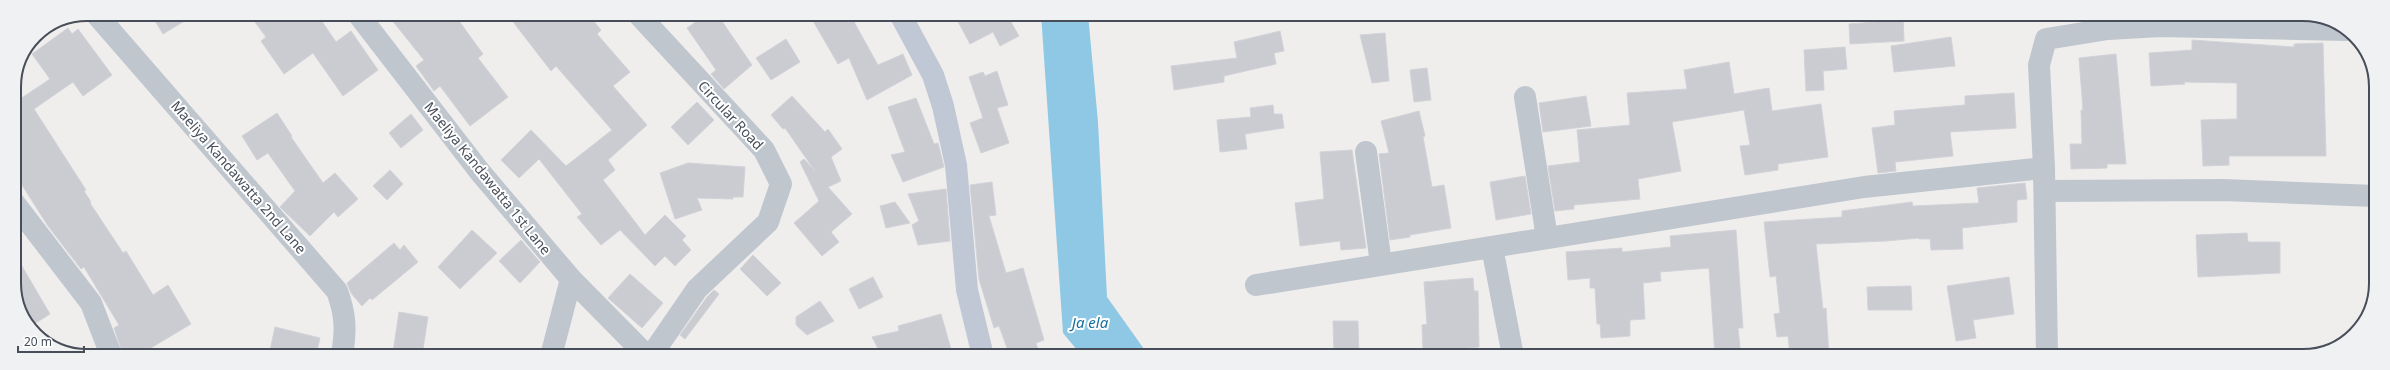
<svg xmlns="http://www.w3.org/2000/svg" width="2390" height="370" viewBox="0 0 2390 370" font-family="'Noto Sans',sans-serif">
	<rect width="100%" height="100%" fill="#f0eeed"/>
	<path fill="#8ec8e5" d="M1041 14H1088L1098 122 1107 297 1149 356H1082L1063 333Z"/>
	<path fill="#caccd2" stroke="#d2d3d8" d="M151 14H196L163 34Z
		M249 14H317L336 42 351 31 378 70 343 96 313 53 284 74 261 41 266 37Z
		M387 14H454L483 54 478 58 508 97 470 126 440 86 434 91 416 66 424 60Z
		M507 14H588L601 30 597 34 630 72 613 86 647 125 608 160 615 170 603 180 645 235 665 215 686 236 682 240 691 250 675 266 665 256 655 266 620 230 601 245 577 217 582 214 539 159 519 178 501 160 531 130 566 166 612 130 556 66 551 71Z
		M707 14H717L752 65 724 89 711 74 716 70 687 28Z
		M809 14H844L848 23 853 20 878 65 903 54 912 75 867 100 849 58 838 64Z
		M954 14H1026L1011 22 1019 36 1000 46 993 32 970 44Z
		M1876 14H1903L1904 41 1850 44 1849 24 1876 22Z
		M68 28 72 34 78 29 112 75 83 96 73 82 34 109 86 190 84 191 91 202 90 203 123 253 126 251 153 295 168 285 191 324 139 355H123L114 328 119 325 84 267 81 269 48 226 15 174 14 103 50 79 32 54Z
		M1280 31 1284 51 1274 53 1276 64 1224 76V82L1174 90 1171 66 1237 58 1234 42Z
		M1385 33 1389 81 1372 83 1360 35Z
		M1951 37 1955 66 1894 72 1891 46Z
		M786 39 800 62 771 80 756 58Z
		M2192 40 2294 47V44L2323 43 2326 156H2229V165L2203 166 2201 120 2237 119V83L2184 82 2185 84 2151 86 2149 53 2192 50Z
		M1845 47 1847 69 1823 71 1824 90 1806 91 1804 50Z
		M2116 54 2126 164H2107V168L2071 169 2070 144H2082L2081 110H2083L2079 58Z
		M1729 62 1734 94 1769 88 1772 111 1821 104 1828 157 1778 164V170L1745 175 1740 146 1750 145 1744 110 1672 122 1681 171 1638 179 1640 199 1574 205V209L1555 211 1548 166 1580 162 1577 130 1630 125 1627 93 1687 89 1684 70Z
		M1427 68 1431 100 1414 102 1410 70Z
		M997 71 1008 105 997 108 1009 143 981 153 970 123 983 118 969 77 983 72 985 76Z
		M2014 93 2016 128 1950 132 1953 156 1895 162 1896 171 1878 173 1872 128 1895 125 1894 111 1965 105V96Z
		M792 96 825 132 828 129 842 149 831 157 841 181 828 187 852 214 831 232 839 242 822 256 794 223 819 201 800 162 804 159 815 171 785 128 783 129 771 115Z
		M1586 96 1591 126 1543 132 1539 103Z
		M916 98 934 144 938 143 944 167 903 182 891 155 905 152 888 107Z
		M697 102 714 120 688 145 671 127Z
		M1273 105 1274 114H1282L1284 128 1245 134 1247 149 1220 152 1217 120 1251 117 1250 108Z
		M1419 111 1425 136 1423 137 1432 187 1444 185 1451 228 1410 235V237L1390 240 1379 154 1389 153 1381 121Z
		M277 113 292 136 291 137 323 183 335 173 358 199 338 217 334 212 310 236 280 207 295 191 268 153 257 160 242 136Z
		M411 114 423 130 401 148 389 133Z
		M1352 150 1366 248 1341 250 1340 241 1300 246 1295 203 1324 199 1320 152Z
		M688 163 745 167 743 197H733V199L697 198 702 210 675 219 660 173Z
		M390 170 403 184 387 200 373 186Z
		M1525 176 1531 214 1496 220 1490 182Z
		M992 182 996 215 989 216 1006 273 1023 268 1044 340 1036 343 1040 356H1010L999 326 994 328 979 279 970 185Z
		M2025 183 2027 199 2017 200V222L1962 228 1963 249 1931 250 1930 239H1919V238L1886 241 1816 244 1823 309 1826 308 1829 356H1790L1788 336 1777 337 1774 314 1780 313 1776 276 1770 277 1764 222 1842 217V211L1912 202 1913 206 1979 203 1977 188Z
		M946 189 950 241 918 245 912 225 919 221 908 194Z
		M895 202 910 223 886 228 880 206Z
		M472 230 497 253 460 289 438 267Z
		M1736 230 1743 328H1738L1741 356H1715L1709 268 1660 272 1661 281 1643 283 1645 319 1630 320V336L1601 338 1600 324H1597L1595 288H1590V278L1568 280 1566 252 1622 248V252L1671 247 1670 236Z
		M2247 233 2248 242H2280V273L2198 277 2196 235Z
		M521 240 540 262 520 283 499 261Z
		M394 243 400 250 404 245 418 262 372 300 370 298 362 306 351 293 347 283Z
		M753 255 781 283 767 296 740 269Z
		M16 256 50 314 31 326 16 302Z
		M630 274 663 303 642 328 608 298Z
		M873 277 883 297 859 309 849 289Z
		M2009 277 2014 314 1973 320 1976 338 1956 341 1947 286Z
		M1473 278 1474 291H1478L1479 347 1468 348V356H1430V351H1423L1422 325 1427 324 1424 282Z
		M1911 286 1912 310H1868L1867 287Z
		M714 290 719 294 685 339 680 335 707 297Z
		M820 301 834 321 807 335 796 325V317Z
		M399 312 428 317 422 356 393 352Z
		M941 314 953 356H927L925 348 900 356H882L872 337 899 331 898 326Z
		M1333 321H1358L1359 356H1334Z
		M275 327 320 338 316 355H269Z"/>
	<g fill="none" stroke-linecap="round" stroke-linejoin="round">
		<path stroke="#bfc6ce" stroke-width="22" d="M96 14 337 291C346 315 346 331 342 355
			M358 14 480 172 571 279 551 356
			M638 14 764 150 781 184 768 222 697 289 651 356
			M1525 97 1547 238
			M1366 152 1381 264
			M2045 191 2223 190 2375 196
			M15 204 91 303 111 355
			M1492 247 1513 356
			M571 279 647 356
			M1256 285 1864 187 2044 168
			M2047 356 2044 168 2039 65 2046 39 2108 29 2160 26 2347 30"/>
		<path stroke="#c1c8d5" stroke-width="22" d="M900 14 933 75 943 106 956 165 967 290 983 356"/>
	</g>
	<g text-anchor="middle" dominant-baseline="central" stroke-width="4" stroke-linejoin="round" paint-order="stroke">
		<g font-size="14" fill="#474e59" stroke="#fff">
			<text transform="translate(731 115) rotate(47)">Circular Road</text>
			<text transform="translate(239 177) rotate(49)">Maeliya Kandawatta 2nd Lane</text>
			<text transform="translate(488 178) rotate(51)">Maeliya Kandawatta 1st Lane</text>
		</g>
		<g font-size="15" font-style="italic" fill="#166f9d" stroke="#fff">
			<text x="1090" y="322">Ja ela</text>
		</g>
	</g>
	<path d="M0 0H2390V370H0ZM87 21H2303A66 66 0 0 1 2369 87V283A66 66 0 0 1 2303 349H87A66 66 0 0 1 21 283V87A66 66 0 0 1 87 21Z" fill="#f0f1f2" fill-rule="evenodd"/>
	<path fill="none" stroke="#474e59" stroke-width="2" d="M87 21H2303A66 66 0 0 1 2369 87V283A66 66 0 0 1 2303 349H87A66 66 0 0 1 21 283V87A66 66 0 0 1 87 21Z"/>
	<path d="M18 346v6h66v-6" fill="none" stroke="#474e59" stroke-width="2"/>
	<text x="24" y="346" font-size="12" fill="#474e59" stroke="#ffffff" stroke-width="3" paint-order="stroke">20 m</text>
</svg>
